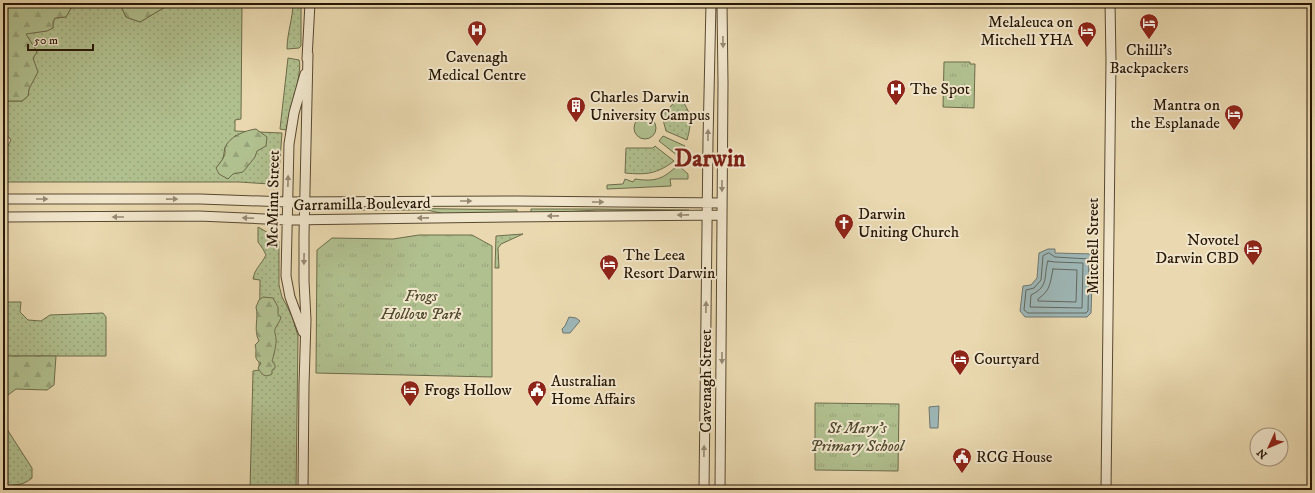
<svg xmlns="http://www.w3.org/2000/svg" width="1315" height="493" viewBox="0 0 1315 493" font-family="'IM FELL DW Pica',serif">
	<defs>
		<pattern id="grass-dots" width="8" height="8" patternUnits="userSpaceOnUse"><rect width="8" height="8" fill="#b1c08f"/><path d="M2 2h.1M6 6h.1" fill="none" stroke="#98a47a" stroke-width="1.8" stroke-linecap="round"/></pattern>
		<pattern id="forest-firs" width="22" height="20" patternUnits="userSpaceOnUse"><rect width="22" height="20" fill="#b1c08f"/><path d="M5 1l3.5 6h-7zM16 11l3.5 6h-7z" fill="#98a47a"/></pattern>
		<pattern id="park-tufts" width="24" height="20" patternUnits="userSpaceOnUse"><rect width="24" height="20" fill="#b1c08f"/><path d="M3 7l-1-3M5 7V3M7 7l1-3M15 17l-1-3M17 17v-4M19 17l1-3" fill="none" stroke="#98a47a"/></pattern>
	</defs>
	<rect width="100%" height="100%" fill="#ead9b0"/>
	<filter id="stains"><feTurbulence type="fractalNoise" baseFrequency=".005" numOctaves="4"/><feColorMatrix values="0 0 0 0 .2 0 0 0 0 .09 0 0 0 0 .02 0 0 0 .5 -.17"/></filter>
	<radialGradient id="worn" r=".72"><stop offset=".6" stop-color="#630" stop-opacity="0"/><stop offset="1" stop-color="#630" stop-opacity=".3"/></radialGradient>
	<path fill="url(#grass-dots)" stroke="#6c6c4a" fill-rule="evenodd" d="M78 3 96 4 115 3 121 6 126 17 140 22 165 7V3H242L241 119 235 120V131L282 133 279 173 269 184 239 182H3V155L11 140 3 131V101H22L28 96 33 58 37 52 25 33 46 31 53 28V22L55 18 66 17 71 8ZM236 135 233 174 228 179 216 168 223 159 225 147Z
		M293 3H301V46L299 48 287 49C287 33 293 18 293 3Z
		M288 58 299 60C303 70 289 117 286 130L280 129Z
		M679 97C692 112 692 122 687 140L666 131 662 116Z
		M655 146 674 161C657 174 646 175 625 173L626 148H653Z
		M258 227 277 238 279 242V285L282 297 292 316 298 336 296 490H250L253 371 259 370 260 280 253 279C255 268 261 265 266 255L263 249 258 242Z
		M523 234 501 244 498 248 499 268H495L496 236Z
		M3 302H21L20 312 28 320 41 321 50 315 103 313 106 317V356H3Z
		M3 423 32 468V478C23 486 14 485 3 486Z"/>
	<path fill="url(#forest-firs)" stroke="#6c6c4a" d="M3 3H78L71 8 66 17 55 18 53 22V28L47 31 26 34 37 52 33 58 38 72 29 89 28 96 22 101H3Z
		M115 3H165V7L140 22 126 17 121 6Z
		M256 129 267 137 266 146 257 151 255 157 243 172 233 174 228 179 219 174 216 168C219 164 223 160 225 154 225 152 225 150 225 148 228 137 246 130 256 129Z
		M263 297 273 298 278 307V314L281 317C280 322 277 324 275 329 274 332 276 336 276 339 277 342 273 359 272 361L275 365V368L272 370V374C265 378 262 375 258 368L261 363C252 359 258 353 255 345L259 341C253 330 259 318 256 307L259 300Z
		M3 356H56L54 385 47 390 16 389 4 398Z"/>
	<path fill="url(#park-tufts)" stroke="#6c6c4a" d="M944 62H970V64H975L974 108 943 107Z
		M419 235H472L492 246V377L316 373 317 250 332 238 393 239Z
		M815 403 899 404 898 471 815 470Z"/>
	<path fill="#b1c08f" stroke="#6c6c4a" d="M634 128a11 11 0 1 1 22 0a11 11 0 1 1-22 0Z
		M663 136 685 146 678 156 659 141Z
		M678 165 688 174V179H670L671 186 607 189V185L623 184 625 179 633 182 635 179C656 182 663 179 678 165Z
		M328 207 517 210V214L450 215 427 210H328Z
		M531 209H597L689 210V211L597 210 531 214Z"/>
	<path fill="#9eb7b7" stroke="#6e7770" d="M1048 249H1055V253L1093 254 1091 313 1087 317H1025L1020 311 1023 286 1031 285 1037 278 1039 253Z
		M569 317 576 318 580 321 570 333H563L562 329 565 326Z
		M939 406 938 428H930L929 407Z"/>
	<g fill="none" stroke-linecap="round" stroke-linejoin="round">
		<path stroke="#62675e" stroke-width="1" d="M1049 253 1055 257 1089 259 1088 311 1086 313H1028L1024 310 1026 290 1034 288 1041 280 1043 256Z
			M1048 261 1055 262 1083 263 1082 308 1030 307 1031 295C1050 286 1043 276 1048 261Z
			M1053 269 1077 270 1076 302 1038 301V299C1051 290 1050 283 1053 269Z"/>
		<g stroke="#584830" stroke-width="11">
			<path id="tertiary" d="M307 59 310 3
				M3 199H200L287 202 517 201 722 203
				M3 217 199 216 287 220 508 217 722 215
				M303 332 290 297 286 276 289 144 294 113 305 74
				M303 490 304 385 306 320 304 281V235L308 54
				M704 490 708 140 711 3
				M720 490 723 83 722 3
				M1106 490 1111 60 1110 3"/>
		</g>
		<use href="#tertiary" stroke="#f1e6cc" stroke-width="9"/>
	</g>
	<defs><path id="oneway-solid" d="M-6-.8H1V-3.2L6.5 0L1 3.2V.8H-6Z"/></defs>
	<g fill="#968973">
		<use href="#oneway-solid" transform="translate(723 42) rotate(89)"/>
		<use href="#oneway-solid" transform="translate(708 135) rotate(-89)"/>
		<use href="#oneway-solid" transform="translate(288 181) rotate(-89)"/>
		<use href="#oneway-solid" transform="translate(722 186) rotate(90)"/>
		<use href="#oneway-solid" transform="translate(42 199)"/>
		<use href="#oneway-solid" transform="translate(172 199) rotate(-1)"/>
		<use href="#oneway-solid" transform="translate(466 201)"/>
		<use href="#oneway-solid" transform="translate(598 202)"/>
		<use href="#oneway-solid" transform="translate(683 215) rotate(179)"/>
		<use href="#oneway-solid" transform="translate(553 216) rotate(179)"/>
		<use href="#oneway-solid" transform="translate(118 217) rotate(180)"/>
		<use href="#oneway-solid" transform="translate(248 218) rotate(-178)"/>
		<use href="#oneway-solid" transform="translate(423 218) rotate(179)"/>
		<use href="#oneway-solid" transform="translate(304 259) rotate(91)"/>
		<use href="#oneway-solid" transform="translate(706 307) rotate(-89)"/>
		<use href="#oneway-solid" transform="translate(722 358) rotate(90)"/>
		<use href="#oneway-solid" transform="translate(704 451) rotate(-89)"/>
	</g>
	<defs>
		<g id="hotel-pin" transform="scale(1)"><path d="M0 17L-7.5 6A9.5 9.5 0 1 1 7.5 6Z" fill="#8f2418" stroke="#f1e6cc"/><path d="M-6-4.5h1.5V1H6V5H4.5V3h-9V5H-6ZM-4 0a1.8 1.8 0 1 1 3.6 0ZM.5 0V-2.5h3Q6-2.5 6 0Z" fill="#fff"/></g>
		<g id="hospital-pin" transform="scale(1)"><path d="M0 17L-7.5 6A9.5 9.5 0 1 1 7.5 6Z" fill="#8f2418" stroke="#f1e6cc"/><path d="M-5-5h3v3.5h4V-5h3V5h-3V1.5h-4V5h-3Z" fill="#fff"/></g>
		<g id="building-pin" transform="scale(1)"><path d="M0 17L-7.5 6A9.5 9.5 0 1 1 7.5 6Z" fill="#8f2418" stroke="#f1e6cc"/><path d="M-4-6H4V6H1V3H-1V6H-4ZM-2.5-4.3h1.7v1.8h-1.7ZM.8-4.3h1.7v1.8H.8ZM-2.5-1h1.7V.8h-1.7ZM.8-1h1.7V.8H.8Z" fill="#fff"/></g>
		<g id="church-pin" transform="scale(1)"><path d="M0 17L-7.5 6A9.5 9.5 0 1 1 7.5 6Z" fill="#8f2418" stroke="#f1e6cc"/><path d="M-1.2-6h2.4v3.5h3.3v2.4h-3.3V6h-2.4V-.1h-3.3v-2.4h3.3Z" fill="#fff"/></g>
		<g id="civic-pin" transform="scale(1)"><path d="M0 17L-7.5 6A9.5 9.5 0 1 1 7.5 6Z" fill="#8f2418" stroke="#f1e6cc"/><path d="M-.6-6.5H3V-4.5H.6V-3L4-1V1h2V6H-6V1h2V-1L-.6-3ZM-1.2 2.5V6h2.4V2.5Z" fill="#fff"/></g>
	</defs>
	<g fill-rule="evenodd">
		<use href="#hotel-pin" x="1149" y="23"/>
		<use href="#hospital-pin" x="477" y="30"/>
		<use href="#hotel-pin" x="1087" y="31"/>
		<use href="#hospital-pin" x="896" y="89"/>
		<use href="#building-pin" x="576" y="106"/>
		<use href="#hotel-pin" x="1234" y="114"/>
		<use href="#church-pin" x="844" y="223"/>
		<use href="#hotel-pin" x="1253" y="249"/>
		<use href="#hotel-pin" x="609" y="264"/>
		<use href="#hotel-pin" x="960" y="359"/>
		<use href="#hotel-pin" x="410" y="390"/>
		<use href="#civic-pin" x="537" y="390"/>
		<use href="#civic-pin" x="962" y="457"/>
	</g>
	<g text-anchor="middle" dominant-baseline="central" stroke-width="4" stroke-linejoin="round" paint-order="stroke">
		<g font-size="16" fill="#271706" stroke="#f1e6cc" text-anchor="start">
			<text x="1073" y="22" text-anchor="end">Melaleuca on<tspan x="1073" dy="18">Mitchell YHA</tspan></text>
			<text x="1149" y="50" text-anchor="middle">Chilli's<tspan x="1149" dy="18">Backpackers</tspan></text>
			<text x="477" y="57" text-anchor="middle">Cavenagh<tspan x="477" dy="18">Medical Centre</tspan></text>
			<text x="910" y="89">The Spot</text>
			<text x="590" y="97">Charles Darwin<tspan x="590" dy="18">University Campus</tspan></text>
			<text x="1220" y="105" text-anchor="end">Mantra on<tspan x="1220" dy="18">the Esplanade</tspan></text>
			<text x="858" y="214">Darwin<tspan x="858" dy="18">Uniting Church</tspan></text>
			<text x="1239" y="240" text-anchor="end">Novotel<tspan x="1239" dy="18">Darwin CBD</tspan></text>
			<text x="623" y="255">The Leea<tspan x="623" dy="18">Resort Darwin</tspan></text>
			<text x="974" y="359">Courtyard</text>
			<text x="551" y="381">Australian<tspan x="551" dy="18">Home Affairs</tspan></text>
			<text x="424" y="390">Frogs Hollow</text>
			<text x="976" y="457">RCG House</text>
		</g>
		<g font-size="16" fill="#271706" stroke="#f1e6cc">
			<text transform="translate(273 199) rotate(-89)">McMinn Street</text>
			<text transform="translate(362 204) rotate(-1)">Garramilla Boulevard</text>
			<text transform="translate(1093 246) rotate(-90)">Mitchell Street</text>
			<text transform="translate(706 381) rotate(-90)">Cavenagh Street</text>
		</g>
		<g font-size="16" font-style="italic" fill="#504a2f" stroke="#f1e6cc">
			<text x="421" y="296">Frogs<tspan x="421" dy="18">Hollow Park</tspan></text>
			<text x="857" y="428">St Mary's<tspan x="857" dy="18">Primary School</tspan></text>
		</g>
		<g font-size="24" font-weight="bold" fill="#7a1f14" stroke="#f1e6cc">
			<text x="710" y="159">Darwin</text>
		</g>
	</g>
	<rect width="1315" height="493" fill="none" stroke="#ead9b0" stroke-width="16"/>
	<rect x="4" y="4" width="1307" height="485" fill="none" stroke="#271706" stroke-width="2"/>
	<rect x="8" y="8" width="1299" height="477" fill="none" stroke="#271706"/>
	<g transform="translate(1269 447) rotate(226)"><circle r="19" fill="#f1e6cc" stroke="#a0937d"/>
	<path d="M0-3L7 15L0 10L-7 15Z" fill="#8f2418"/>
	<text y="-6" font-size="11" font-weight="bold" text-anchor="middle" fill="#271706">N</text>
	</g>
	<path d="M28 44v6h65v-6" fill="none" stroke="#271706" stroke-width="2"/>
	<text x="34" y="44" font-size="12" fill="#271706" stroke="#f1e6cc" stroke-width="3" paint-order="stroke">50 m</text>
	<rect width="100%" height="100%" filter="url(#stains)"/>
	<rect width="100%" height="100%" fill="url(#worn)"/>
</svg>
